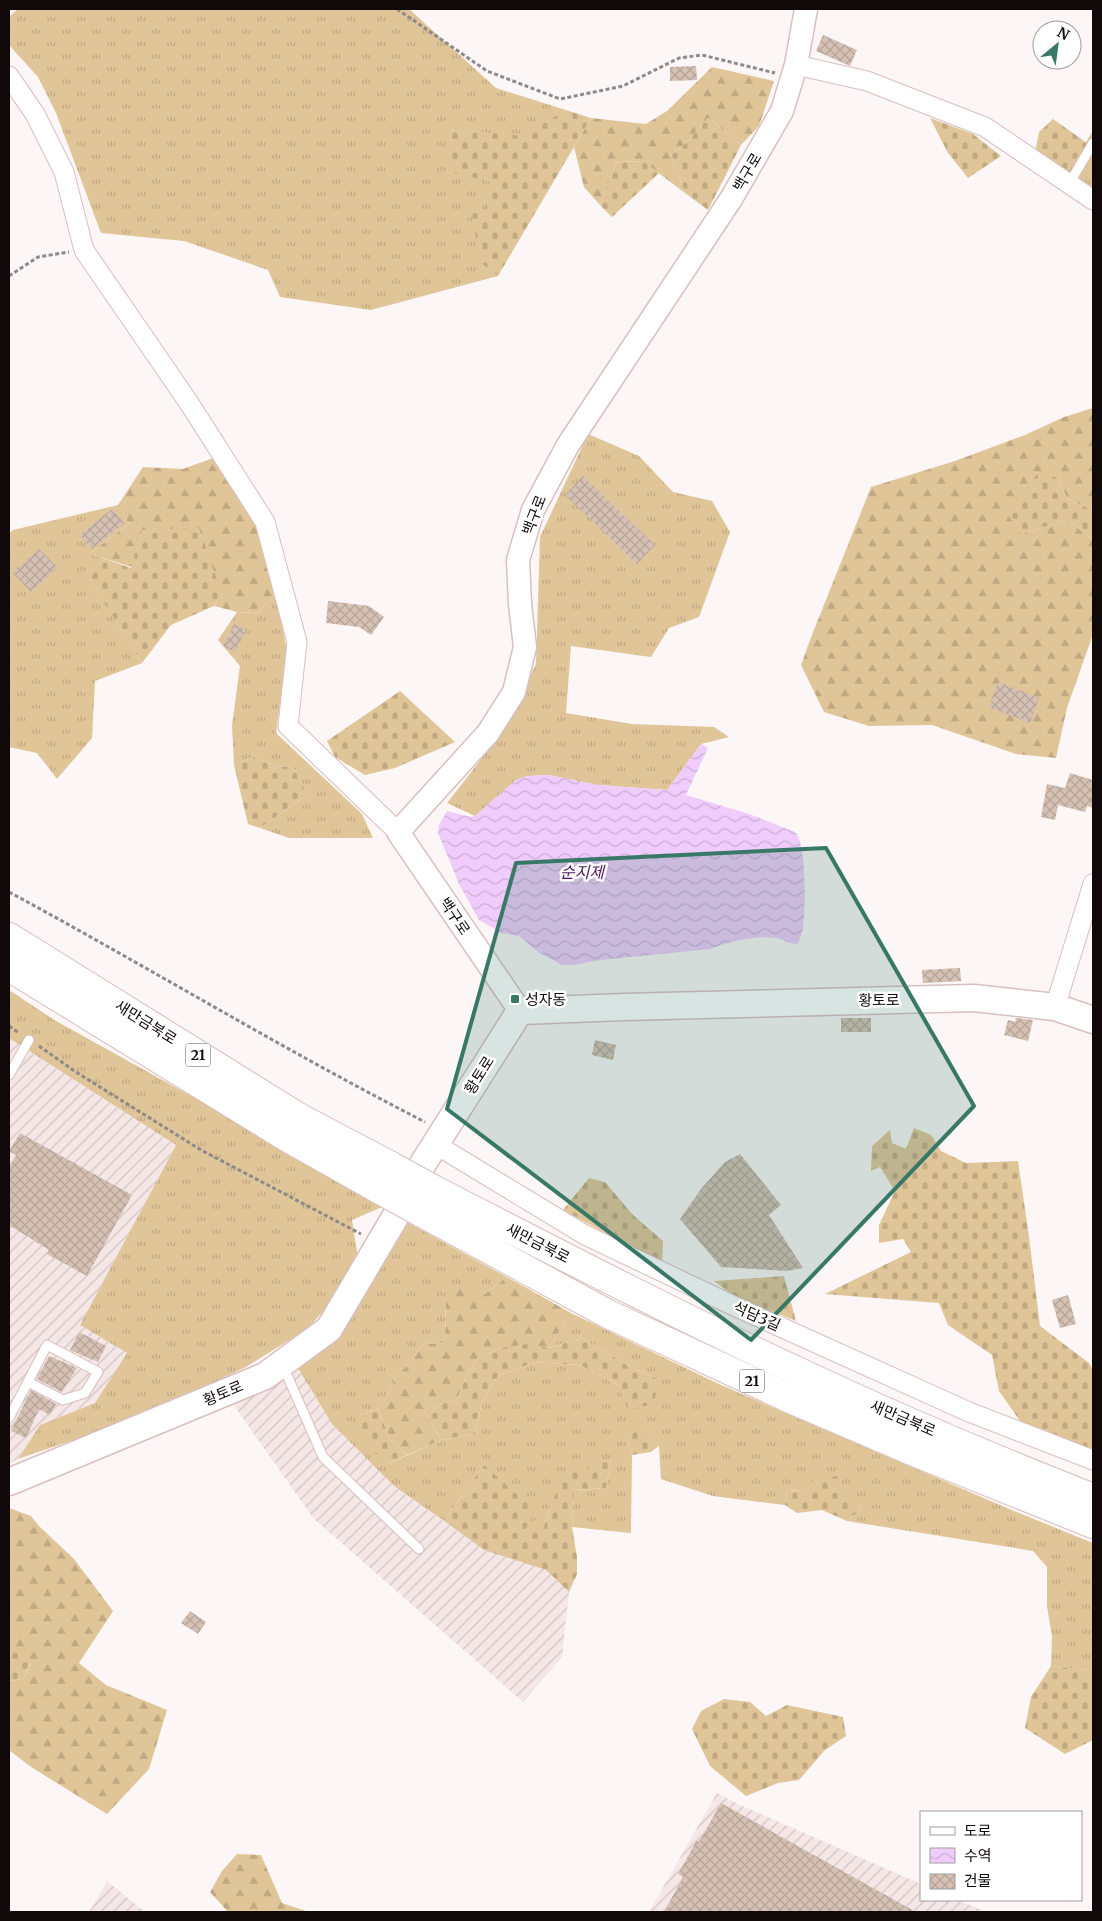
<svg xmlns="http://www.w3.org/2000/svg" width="1102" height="1921" viewBox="0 0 1102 1921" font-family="Merriweather,'Noto Sans KR',serif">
	<defs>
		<pattern id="industrial-furrows" width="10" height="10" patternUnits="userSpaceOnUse" patternTransform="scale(1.25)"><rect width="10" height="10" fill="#f6e7e7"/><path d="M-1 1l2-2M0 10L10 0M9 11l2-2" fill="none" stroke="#d2c5c5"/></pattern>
		<pattern id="grass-tufts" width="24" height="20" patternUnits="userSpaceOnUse" patternTransform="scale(1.25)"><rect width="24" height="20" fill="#e0c598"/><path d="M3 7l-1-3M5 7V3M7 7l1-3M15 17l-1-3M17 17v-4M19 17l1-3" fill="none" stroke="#bfa882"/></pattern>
		<pattern id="forest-firs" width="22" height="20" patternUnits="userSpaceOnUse" patternTransform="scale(1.25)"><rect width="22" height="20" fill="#e0c598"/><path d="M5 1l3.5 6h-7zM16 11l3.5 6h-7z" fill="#bfa882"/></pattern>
		<pattern id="cemetery-stones" width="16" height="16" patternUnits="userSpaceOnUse" patternTransform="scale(1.25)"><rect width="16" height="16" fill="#e0c598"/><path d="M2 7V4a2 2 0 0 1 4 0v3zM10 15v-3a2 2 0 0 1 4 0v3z" fill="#bfa882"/></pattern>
		<pattern id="water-waves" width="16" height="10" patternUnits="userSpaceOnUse" patternTransform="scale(1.25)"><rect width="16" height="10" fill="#efccfb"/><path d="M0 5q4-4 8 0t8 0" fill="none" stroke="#ccaed6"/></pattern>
		<pattern id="building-cross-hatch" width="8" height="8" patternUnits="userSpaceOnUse" patternTransform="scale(1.25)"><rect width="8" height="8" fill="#d5c0b4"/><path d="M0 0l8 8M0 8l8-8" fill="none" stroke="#b6a499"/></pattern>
	</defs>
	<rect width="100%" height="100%" fill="#fcf6f6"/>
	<path fill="url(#industrial-furrows)" d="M9 1038 176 1145 80 1325 127 1353 95 1403 40 1425 18 1459 9 1464Z
		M296 1365 332 1424 394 1486 484 1550 546 1570 569 1592 562 1657 523 1702 313 1518 233 1404Z
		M717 1793 740 1805 921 1884V1900H958L986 1912H649Z
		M107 1881 145 1912H89Z"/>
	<path fill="url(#grass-tufts)" d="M18 9H409L496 88 566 110 523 137 449 129 491 181V204L482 264 498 276 371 310 280 297 268 270 184 241 101 233 56 113 38 77 9 45V17Z
		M1093 131V189L1067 172Z
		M588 434 639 456 673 492 712 501 730 532 699 617 669 628 651 657 571 646 566 713 632 724 714 727 729 737 701 744 667 790 598 785 549 775 528 776 516 780 475 816 447 803 504 730 536 664 540 537Z
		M118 505 129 524 89 554 105 559 90 580 142 663 95 681 92 738 57 779 37 753 9 747V533L13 530Z
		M276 594 287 651 276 733 362 814 373 838H289L260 828 308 794 292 766 278 767 253 757 234 765 232 725 240 666 218 640 237 612 257 613Z
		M9 990 56 1021 213 1108 382 1207 352 1220 358 1258 338 1295 307 1329 246 1367 137 1418 18 1459 40 1425 95 1403 127 1353 80 1325 176 1145 9 1038Z
		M405 1221 507 1277 485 1294 446 1295 445 1343 423 1344 408 1365 396 1376 385 1400 378 1409 359 1415 388 1464 441 1440 475 1434 482 1402 498 1376 535 1362 580 1365 618 1385 660 1380 627 1365 582 1338 549 1348 571 1313 721 1385 1014 1511 1093 1543V1667L1088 1670 1051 1666 1052 1637 1047 1606V1567L1033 1551 847 1521 864 1507 805 1491 787 1490 785 1505 713 1496 661 1479 659 1446 647 1429 627 1438 632 1455 631 1533 572 1527 574 1490 606 1488 611 1459 589 1470 551 1503 543 1529H526L484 1465 444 1521 394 1486 332 1424 296 1365Z"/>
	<path fill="url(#forest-firs)" d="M712 67 774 81 759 126 741 145 708 118 682 147 671 154 685 193 644 162 617 161 600 205 584 187 574 147 591 118 646 124 667 111Z
		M1093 408V510L1067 499 1059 479 1021 534 1068 520 1093 540V634L1067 708 1056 758 1016 754 932 725 869 726 824 712 801 665 810 640 871 487 955 461 1025 435 1064 417Z
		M216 457 254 516 276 594 257 613 237 612 214 606 222 594 89 554 129 524 118 505 143 467 183 469Z
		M507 1277 571 1313 549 1348 528 1345 500 1348 478 1358 466 1377 457 1399 424 1410 441 1440 407 1455 390 1439 378 1409 385 1400 396 1376 408 1365 423 1344 445 1343 446 1295 455 1287 485 1294Z
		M9 1508 31 1516 39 1526 74 1559 113 1611 79 1663 106 1685 167 1710 149 1769 107 1814 31 1767 9 1750V1681L23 1679 31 1663 9 1649Z
		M237 1854 261 1855 282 1903 309 1912H228L210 1892 222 1871Z"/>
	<path fill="url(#cemetery-stones)" d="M566 110 591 118 498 276 482 264 471 215 491 204V182L449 172V129L523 136Z
		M708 118 741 145 708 210 685 193 671 154 682 147Z
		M930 118 973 134 1001 156 968 178 948 153Z
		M1053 119 1087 143 1067 172 1035 153 1039 132Z
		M617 161 644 162 659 173 612 217 600 205Z
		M1039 471 1059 479 1067 499 1093 510V540L1068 520 1021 534 1008 515Z
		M199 528 222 594 214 606 171 625 142 663 89 579 105 559 131 568 142 530Z
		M400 691 455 742 395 768 365 775 335 757 327 741Z
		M253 757 278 767 292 766 308 794 260 828 248 824 234 765Z
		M914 1128 931 1135 941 1151 966 1163 1018 1161 1029 1237 1040 1326 1089 1363 1093 1370V1454L1025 1428 999 1391 992 1355 948 1325 939 1303 825 1294 911 1252 903 1239 879 1243V1225L895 1191 880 1167 871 1171 872 1146 890 1130 892 1143 906 1149Z
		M589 1178 605 1182 633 1215 663 1241 662 1264 563 1210Z
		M784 1276 796 1321 734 1296 714 1281Z
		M582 1338 627 1365 660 1380 653 1404 628 1410 618 1385 580 1365 535 1362 498 1376 482 1402 475 1434 441 1440 424 1410 457 1399 466 1377 478 1358 500 1348 528 1344 549 1348Z
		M378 1409 390 1439 407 1455 388 1464C368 1448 363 1442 359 1415Z
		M634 1429H647L659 1446 651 1452 632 1455 627 1438Z
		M593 1459H611L606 1488 574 1490 572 1527 577 1557V1574L569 1592 546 1570 484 1550 444 1521 484 1465 535 1510 526 1529H543L551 1503 572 1466 589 1470Z
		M837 1476 846 1500 864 1507 847 1521 822 1510 797 1513 785 1505 787 1490 805 1491 815 1479Z
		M9 1647 31 1662 23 1679 9 1681Z
		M1051 1666 1088 1670 1093 1667V1740L1065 1754 1025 1728 1031 1697Z
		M724 1699 750 1702 766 1716 787 1705 843 1717 846 1736 825 1750 799 1780 778 1783 746 1796 710 1766 692 1729 701 1711Z"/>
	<path fill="url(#water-waves)" d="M701 744 708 748 686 795 749 814 795 832C807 842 806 916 802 933 801 936 799 940 798 944 789 944 783 939 775 938 757 935 728 942 711 949L600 960 574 965H562L538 952 519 936 501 933 479 920 459 884 438 833 439 825 447 811 471 817 475 816 516 780 528 776 549 775 598 785 667 790Z"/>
	<path fill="url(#building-cross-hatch)" d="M823 35 857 50 850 66 816 51Z
		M696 66 697 80 670 81V67Z
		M583 476 655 545 637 564 565 495Z
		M112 509 124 523 92 549 80 535Z
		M39 549 57 567 31 592 13 573Z
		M328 601 369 606 384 617 371 635 359 627 326 623Z
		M234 624 246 630 235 652 223 646Z
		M998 682 1039 698 1030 723 989 707Z
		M1070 773 1093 780V808L1087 806 1085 812 1058 805 1055 820 1041 817 1047 784 1065 788Z
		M960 968 961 981 923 983 922 970Z
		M841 1018H871V1032H841Z
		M1016 1018 1033 1020 1028 1041 1004 1035 1008 1020 1015 1022Z
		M595 1040 616 1045 613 1060 592 1055Z
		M20 1133 132 1195 87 1276 47 1254 49 1250 9 1225V1167L16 1155 9 1151Z
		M740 1154 781 1205 769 1215 803 1268 787 1271 721 1267 680 1219 701 1189 725 1162Z
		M1068 1295 1076 1324 1060 1328 1052 1300Z
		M79 1332 106 1346 98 1362 70 1350Z
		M49 1356 77 1368 62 1392 37 1379Z
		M31 1390 56 1404 50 1415 39 1409 26 1438 11 1431Z
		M190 1611 206 1622 198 1634 181 1623Z
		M721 1803 916 1912H664L683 1877 678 1874 697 1840 699 1842Z"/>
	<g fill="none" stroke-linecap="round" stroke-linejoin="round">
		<g stroke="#d9bfbe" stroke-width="11">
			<path id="service" d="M1069 184 1093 143
				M9 1075 29 1040
				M283 1366 323 1457 419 1549
				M9 1418 47 1345 98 1372 85 1393 63 1400 28 1382"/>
		</g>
		<g stroke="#d9bfbe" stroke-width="21">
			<path id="minor" d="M796 65 867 81 985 127 1093 200
				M9 76 35 114 64 172 84 250 189 403 265 522 297 642 288 726 398 832
				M1055 1007 1093 884
				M435 1144 585 1235 734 1306 969 1412 1093 1460"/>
		</g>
		<g stroke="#d9bfbe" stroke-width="25">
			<path id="tertiary" d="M520 1011 398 832 488 733 514 692 525 647 520 604 518 560 533 510 568 445 731 199 782 111 796 65 806 9"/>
		</g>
		<g stroke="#d9bfbe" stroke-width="29">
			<path id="secondary" d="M9 1482 265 1376 329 1329 394 1219 424 1162 520 1011 624 1007 974 998 1055 1007 1093 1020"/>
		</g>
		<g stroke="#d9bfbe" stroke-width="30">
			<path id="trunk" d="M9 937 300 1118 391 1166
				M9 967 288 1138 382 1191
				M433 1189C559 1254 684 1319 812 1378 904 1421 999 1461 1093 1498
				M422 1213 608 1314 797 1402 909 1450 1093 1524"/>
		</g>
		<path stroke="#908989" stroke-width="3" stroke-dasharray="4 2.5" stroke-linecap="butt" d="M397 9 487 71 560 99 623 86 679 58 702 55 775 73
			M9 276 38 257 69 252
			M9 892C148 967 284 1050 425 1122
			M9 1026 19 1033
			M39 1046 76 1072 201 1150 361 1234"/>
		<use href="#service" stroke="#fff" stroke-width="9"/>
		<use href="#minor" stroke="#fff" stroke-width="19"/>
		<use href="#tertiary" stroke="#fff" stroke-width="22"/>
		<use href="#secondary" stroke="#fff" stroke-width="26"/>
		<use href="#trunk" stroke="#fff" stroke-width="28"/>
		<g stroke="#d9bfbe" stroke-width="30" stroke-linecap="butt">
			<path id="trunk-bridge" d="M391 1166 433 1189
				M382 1191 422 1213"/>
		</g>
		<use href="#trunk-bridge" stroke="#fff" stroke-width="28"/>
	</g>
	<path fill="#387867" fill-opacity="0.2" stroke="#387867" stroke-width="4" stroke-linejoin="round" d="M826 848 974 1106 751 1340 447 1109 516 863Z"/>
	<rect fill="#387867" stroke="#fff" stroke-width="2" x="510" y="994" width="10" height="10" rx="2.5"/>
	<g text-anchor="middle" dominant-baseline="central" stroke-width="5" stroke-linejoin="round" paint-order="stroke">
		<g fill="#fff" stroke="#585353" stroke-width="1">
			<rect x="185.5" y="1043.5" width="25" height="23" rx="4"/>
			<rect x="739.5" y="1369.5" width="25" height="23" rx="4"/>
		</g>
		<g font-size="14" font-weight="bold" fill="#110909">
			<text x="198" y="1055">21</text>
			<text x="752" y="1381">21</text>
		</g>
		<g font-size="15" fill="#110909" stroke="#fff">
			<text transform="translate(747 172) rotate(-60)">백구로</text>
			<text transform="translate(534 515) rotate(-69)">백구로</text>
			<text transform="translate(455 916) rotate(56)">백구로</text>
			<text transform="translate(879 1000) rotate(-1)">황토로</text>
			<text transform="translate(146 1022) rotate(32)">새만금북로</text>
			<text transform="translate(479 1075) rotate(-58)">황토로</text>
			<text transform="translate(538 1243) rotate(27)">새만금북로</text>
			<text transform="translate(757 1316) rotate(24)">석담3길</text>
			<text transform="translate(223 1393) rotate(-23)">황토로</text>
			<text transform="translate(903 1418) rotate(23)">새만금북로</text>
		</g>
		<g font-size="15" fill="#110909" stroke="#fff" text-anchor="start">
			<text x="525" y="999">성자동</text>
		</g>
		<g font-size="16" font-style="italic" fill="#4b165a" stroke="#fff">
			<text x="582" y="872">순지제</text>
		</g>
	</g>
	<rect width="1102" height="1921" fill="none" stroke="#110909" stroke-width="20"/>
	<rect x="920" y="1811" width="162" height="90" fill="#ffffff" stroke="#a09d9d"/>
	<rect x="930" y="1827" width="25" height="8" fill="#ffffff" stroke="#a09d9d"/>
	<text x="964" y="1836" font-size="15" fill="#110909">도로</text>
	<rect x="930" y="1848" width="25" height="15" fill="url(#water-waves)" stroke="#a09d9d"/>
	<text x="964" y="1861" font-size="15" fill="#110909">수역</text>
	<rect x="930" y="1874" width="25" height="15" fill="url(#building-cross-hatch)" stroke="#a09d9d"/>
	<text x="964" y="1886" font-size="15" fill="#110909">건물</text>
	<g transform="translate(1057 45) rotate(29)"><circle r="24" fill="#ffffff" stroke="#a09d9d"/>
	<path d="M0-4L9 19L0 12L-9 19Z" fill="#387867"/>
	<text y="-8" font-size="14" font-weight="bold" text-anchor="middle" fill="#110909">N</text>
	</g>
</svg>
